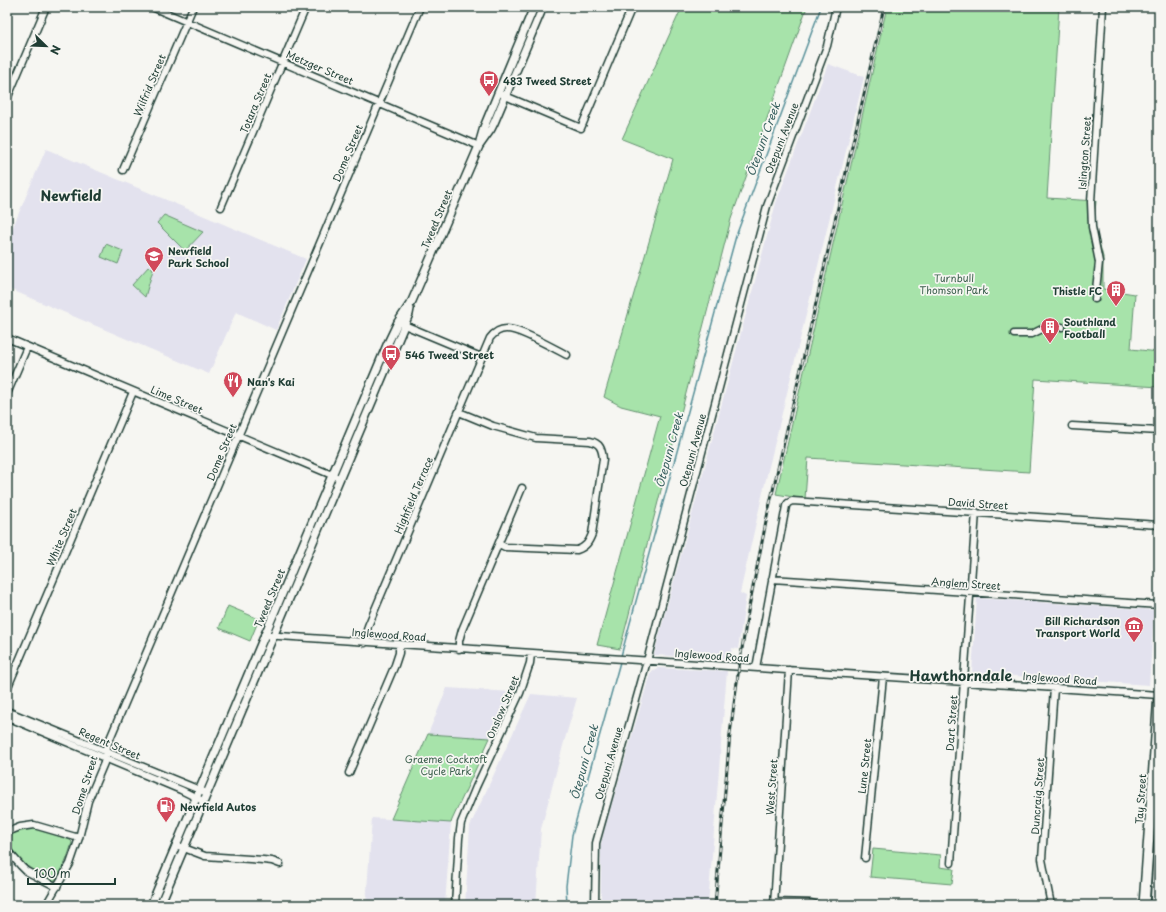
<svg xmlns="http://www.w3.org/2000/svg" width="1166" height="912" viewBox="0 0 1166 912" font-family="'Playpen Sans',sans-serif">
	<rect width="100%" height="100%" fill="#f6f6f2"/>
	<filter id="ink" filterUnits="userSpaceOnUse"><feTurbulence type="fractalNoise" baseFrequency=".025" numOctaves="2"/><feDisplacementMap in="SourceGraphic" scale="8" xChannelSelector="R" yChannelSelector="G"/><feConvolveMatrix kernelMatrix="1 2 1 2 8 2 1 2 1" color-interpolation-filters="sRGB"/></filter>
	<g filter="url(#ink)">
		<path fill="#e3e2ee" d="M828 64 864 77 765 483 740 593 746 596 738 649 732 648 730 659 654 655 776 203Z
			M46 149 306 259 276 330 236 312 209 374 7 288V241Z
			M977 598 1154 610 1149 685 972 673Z
			M658 668 727 671 708 905H601V845L603 835 650 674 653 670Z
			M447 688 512 692 490 738 428 734Z
			M531 694 577 698 564 742 541 829 536 905H465L470 826Z
			M372 818 451 823 445 905H366Z"/>
		<path fill="#a7e3aa" stroke="#63906f" d="M682 7H807L731 219 620 649 597 645 660 416 621 406 604 397 673 159 622 139Z
			M887 7H1059L1047 198 1096 201 1094 223 1103 257V289L1135 294 1131 349 1159 352V387L1035 379 1029 472 808 458 805 499 776 494Z
			M164 215 203 232 185 251 157 223Z
			M106 244 123 251 118 264 101 257Z
			M149 266 153 270 145 297 132 285Z
			M228 606 259 619 250 641 219 628Z
			M428 734 490 738 452 820 451 823 391 819Z
			M28 828 39 829 70 840 72 842C69 854 63 871 54 881 41 878 0 851 11 835 15 830 22 830 28 828Z
			M873 849 941 855 940 867 954 869 952 884 870 877Z"/>
		<g fill="none" stroke-linecap="round" stroke-linejoin="round">
			<path stroke="#568f98" stroke-width="1.5" d="M621 656 736 236 821 7
				M567 905 566 886 572 835 620 662"/>
			<g stroke="#1f3d34" stroke-width="9">
				<path id="minor" d="M152 7 479 146
					M503 95 581 128 632 7
					M7 99 46 7
					M123 170 193 7
					M221 207 306 7
					M1095 299 1099 262 1092 227 1091 202 1103 7
					M402 324 481 357
					M1014 334H1032L1046 327 1051 326 1062 327
					M7 338 339 478
					M7 394 27 347
					M459 412 493 426 536 438 590 441C600 443 602 449 603 459L592 534C589 542 586 547 577 550L505 547 499 544
					M1072 426 1159 431
					M772 579 1159 605
					M264 635 1159 695
					M365 643 366 634 368 626 490 338C494 333 499 329 506 329 519 328 553 348 567 355
					M459 649V641L462 630 522 488
					M756 668 786 506 788 503 792 501 1159 525
					M7 689 133 392
					M7 711 207 793
					M7 717 181 790 203 801
					M349 773 395 665 399 653V645
					M7 832 20 827 34 825 79 838
					M176 845 205 856 263 860 272 861 280 864
					M7 850 21 866 26 871 57 887
					M865 858 883 677
					M951 863 976 512
					M774 902 811 903 819 905
					M46 905 70 864 79 838 88 801 104 763 106 748 420 7
					M455 905 459 838 461 823 476 787 520 693 530 663 531 654
					M595 905 596 843 647 661 767 206 827 46 836 7
					M774 905 789 670
					M1051 905 1042 859 1054 688"/>
			</g>
			<g stroke="#1f3d34" stroke-width="10">
				<path id="major" d="M480 141 484 127 534 7
					M151 905 387 345 398 322 412 301 479 146 491 129 494 123 543 7
					M160 905 409 314 410 309"/>
			</g>
			<g stroke="#1f3d34" stroke-width="12">
				<path id="highway" d="M1144 905 1159 695
					M1155 905 1159 844"/>
			</g>
			<use href="#minor" stroke="#f6f6f2" stroke-width="6"/>
			<use href="#major" stroke="#f6f6f2" stroke-width="7"/>
			<use href="#highway" stroke="#f6f6f2" stroke-width="9"/>
			<g stroke="#1f3d34" stroke-width="3">
				<path id="rail" d="M715 905 730 734 739 667 748 612 768 512 884 7"/>
			</g>
			<use href="#rail" stroke="#f6f6f2" stroke-width="1.5" stroke-dasharray="4.5" stroke-linecap="butt"/>
		</g>
	</g>
	<defs>
		<g id="bus-pin" transform="scale(1)"><path d="M0 17L-7.5 6A9.5 9.5 0 1 1 7.5 6Z" fill="#d1495b" stroke="#f6f6f2"/><path d="M-5-6H5V4H4V6H2V4H-2V6H-4V4H-5ZM-3.5-4V0h7V-4ZM-3.5 1.2v1.5H-2V1.2ZM2 1.2v1.5H3.5V1.2Z" fill="#fff"/></g>
		<g id="school-pin" transform="scale(1)"><path d="M0 17L-7.5 6A9.5 9.5 0 1 1 7.5 6Z" fill="#d1495b" stroke="#f6f6f2"/><path d="M0-5L7-2L0 1L-7-2ZM-4 1L0 2.5L4 1V4Q0 6-4 4Z" fill="#fff"/></g>
		<g id="building-pin" transform="scale(1)"><path d="M0 17L-7.5 6A9.5 9.5 0 1 1 7.5 6Z" fill="#d1495b" stroke="#f6f6f2"/><path d="M-4-6H4V6H1V3H-1V6H-4ZM-2.5-4.3h1.7v1.8h-1.7ZM.8-4.3h1.7v1.8H.8ZM-2.5-1h1.7V.8h-1.7ZM.8-1h1.7V.8H.8Z" fill="#fff"/></g>
		<g id="restaurant-pin" transform="scale(1)"><path d="M0 17L-7.5 6A9.5 9.5 0 1 1 7.5 6Z" fill="#d1495b" stroke="#f6f6f2"/><path d="M-5-6h1v4h1v-4h1v4h1v-4h1v5L-1.5 .5V6h-2V.5L-5-1ZM5-6V6H3V1.5H1.5Q1.5-4 5-6Z" fill="#fff"/></g>
		<g id="museum-pin" transform="scale(1)"><path d="M0 17L-7.5 6A9.5 9.5 0 1 1 7.5 6Z" fill="#d1495b" stroke="#f6f6f2"/><path d="M0-6L6-3V-2H-6V-3ZM-5-1h2V3h-2ZM-1-1h2V3h-2ZM3-1h2V3H3ZM-6 4H6V6H-6Z" fill="#fff"/></g>
		<g id="fuel-pin" transform="scale(1)"><path d="M0 17L-7.5 6A9.5 9.5 0 1 1 7.5 6Z" fill="#d1495b" stroke="#f6f6f2"/><path d="M-5.5-6h7V0h2V4h1.3V-2.5L3-4.5l.8-.8L6-3V5H2.5V1h-1V6h-7ZM-4.2-4.7v3.2H.2V-4.7Z" fill="#fff"/></g>
	</defs>
	<g fill-rule="evenodd">
		<use href="#bus-pin" x="489" y="80"/>
		<use href="#school-pin" x="154" y="256"/>
		<use href="#building-pin" x="1116" y="290"/>
		<use href="#building-pin" x="1050" y="327"/>
		<use href="#bus-pin" x="391" y="354"/>
		<use href="#restaurant-pin" x="233" y="381"/>
		<use href="#museum-pin" x="1134" y="626"/>
		<use href="#fuel-pin" x="166" y="806"/>
	</g>
	<g text-anchor="middle" dominant-baseline="central" stroke-width="3.5" stroke-linejoin="round" paint-order="stroke">
		<g font-size="10" fill="#1f3d34" stroke="#f6f6f2">
			<text transform="translate(320 67) rotate(23)">Metzger Street</text>
			<text transform="translate(149 85) rotate(-67)">Wilfrid Street</text>
			<text transform="translate(255 103) rotate(-67)">Totara Street</text>
			<text transform="translate(781 138) rotate(-69)">Otepuni Avenue</text>
			<text transform="translate(347 153) rotate(-67)">Dome Street</text>
			<text transform="translate(1084 153) rotate(-86)">Islington Street</text>
			<text transform="translate(436 219) rotate(-67)">Tweed Street</text>
			<text transform="translate(177 399) rotate(23)">Lime Street</text>
			<text transform="translate(692 450) rotate(-75)">Otepuni Avenue</text>
			<text transform="translate(221 452) rotate(-67)">Dome Street</text>
			<text transform="translate(413 495) rotate(-67)">Highfield Terrace</text>
			<text transform="translate(978 503) rotate(4)">David Street</text>
			<text transform="translate(61 537) rotate(-67)">White Street</text>
			<text transform="translate(966 583) rotate(4)">Anglem Street</text>
			<text transform="translate(269 598) rotate(-67)">Tweed Street</text>
			<text transform="translate(389 634) rotate(4)">Inglewood Road</text>
			<text transform="translate(712 655) rotate(4)">Inglewood Road</text>
			<text transform="translate(1060 678) rotate(4)">Inglewood Road</text>
			<text transform="translate(502 707) rotate(-67)">Onslow Street</text>
			<text transform="translate(951 723) rotate(-86)">Dart Street</text>
			<text transform="translate(110 743) rotate(23)">Regent Street</text>
			<text transform="translate(608 763) rotate(-74)">Otepuni Avenue</text>
			<text transform="translate(864 766) rotate(-84)">Lune Street</text>
			<text transform="translate(84 785) rotate(-72)">Dome Street</text>
			<text transform="translate(771 787) rotate(-86)">West Street</text>
			<text transform="translate(1037 796) rotate(-86)">Duncraig Street</text>
			<text transform="translate(1140 799) rotate(-86)">Tay Street</text>
		</g>
		<g font-size="10" font-weight="bold" fill="#1f3d34" stroke="#f6f6f2" text-anchor="start">
			<text x="503" y="80">483 Tweed Street</text>
			<text x="168" y="250">Newfield<tspan x="168" dy="12">Park School</tspan></text>
			<text x="1102" y="290" text-anchor="end">Thistle FC</text>
			<text x="1064" y="321">Southland<tspan x="1064" dy="12">Football</tspan></text>
			<text x="405" y="354">546 Tweed Street</text>
			<text x="247" y="381">Nan's Kai</text>
			<text x="1120" y="620" text-anchor="end">Bill Richardson<tspan x="1120" dy="12">Transport World</tspan></text>
			<text x="180" y="806">Newfield Autos</text>
		</g>
		<g font-size="10" fill="#3a5e4c" stroke="#f6f6f2">
			<text x="954" y="277">Turnbull<tspan x="954" dy="12">Thomson Park</tspan></text>
			<text x="446" y="758">Graeme Cockroft<tspan x="446" dy="12">Cycle Park</tspan></text>
		</g>
		<g font-size="11" font-style="italic" fill="#365f5e" stroke="#f6f6f2">
			<text transform="translate(763 139) rotate(-70)">Ōtepuni Creek</text>
			<text transform="translate(669 450) rotate(-75)">Ōtepuni Creek</text>
			<text transform="translate(584 762) rotate(-75)">Ōtepuni Creek</text>
		</g>
		<g font-size="14" font-weight="bold" fill="#1f3d34" stroke="#f6f6f2">
			<text x="71" y="195">Newfield</text>
			<text x="961" y="675">Hawthorndale</text>
		</g>
	</g>
	<rect width="1166" height="912" fill="none" stroke="#f6f6f2" stroke-width="24"/>
	<rect x="12" y="12" width="1142" height="888" fill="none" stroke="#1f3d34" stroke-width="1.5" filter="url(#ink)"/>
	<g transform="translate(46 46) rotate(113)" stroke="#f6f6f2" stroke-width="3" paint-order="stroke">
	<path d="M0-3L7 15L0 10L-7 15Z" fill="#1f3d34"/>
	<text y="-6" font-size="11" font-weight="bold" text-anchor="middle" fill="#1f3d34">N</text>
	</g>
	<path d="M28 878v6h87v-6" fill="none" stroke="#1f3d34" stroke-width="2"/>
	<text x="34" y="878" font-size="12" fill="#1f3d34" stroke="#f6f6f2" stroke-width="3" paint-order="stroke">100 m</text>
</svg>
